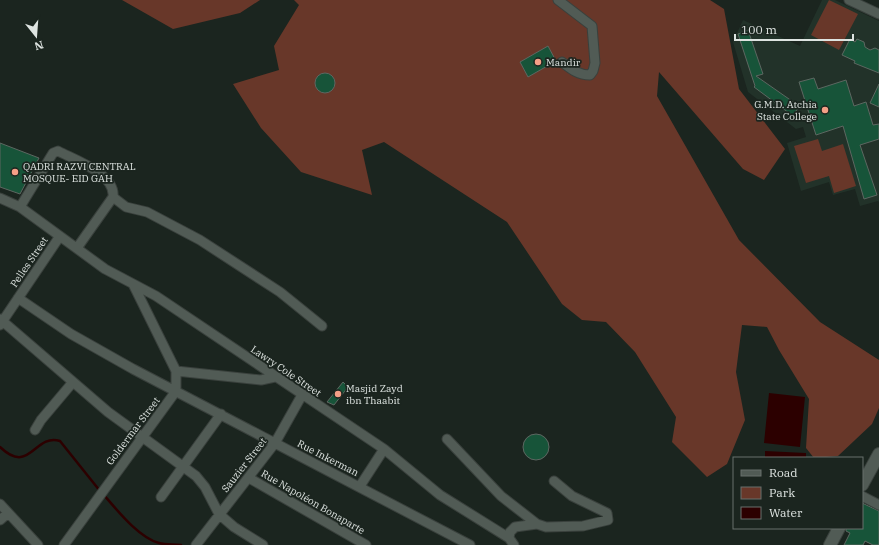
<svg xmlns="http://www.w3.org/2000/svg" width="879" height="545" viewBox="0 0 879 545" font-family="'IBM Plex Serif',serif">
	<rect width="100%" height="100%" fill="#1b251f"/>
	<path fill="#223229" d="M822 0H835L879 21V202L878 201 860 206 855 189 833 195 829 182 801 191 787 143 806 137 803 127 796 129 748 92 733 42 743 20 800 46Z"/>
	<path fill="#683729" d="M122 0H260L240 13 173 29Z
		M294 0H710L724 9 739 89 785 149 764 180 743 169 659 72 657 96 739 240 820 322 879 360V408L872 424 838 456 814 458 806 448 809 399 779 350 767 327 742 325 736 372 745 420 727 464 707 477 672 442 676 417 635 352 606 322 582 320 562 304 507 222 384 142 362 150 372 195 301 172 261 128 233 84 279 70 274 46 299 5Z
		M829 0 858 14 839 50 811 35Z
		M818 139 822 151 843 144 856 186 834 193 829 176 806 183 794 146Z"/>
	<path fill="#2c0000" d="M769 393 805 397 800 447 764 443Z
		M765 451 806 453V458H765Z"/>
	<g fill="none" stroke-linecap="round" stroke-linejoin="round">
		<path stroke="#2c0000" stroke-width="2.5" d="M0 447C30 476 34 433 60 441L100 491
			M103 494C117 510 139 538 159 543 166 545 174 544 181 545"/>
	</g>
	<path fill="#175439" stroke="#5d6761" d="M748 30 763 74 756 76 799 106 793 116 754 87 755 86 738 34Z
		M850 39 855 42 857 39 864 42 865 47 870 50 875 48 879 50V73L854 63 855 61 842 55Z
		M548 46 556 61 528 77 520 62Z
		M315 83a10 10 0 1 1 20 0a10 10 0 1 1-20 0Z
		M814 78 818 89 846 80 854 106 866 102 873 125 879 124V139L860 145 877 195 864 199 843 126 816 135 799 82Z
		M879 84V107L870 103Z
		M0 143 39 158 20 194 0 187Z
		M343 382 348 387 334 405 327 402Z
		M523 447a13 13 0 1 1 26 0a13 13 0 1 1-26 0Z
		M862 503 879 511V545H873L865 541 863 545H844L850 533 846 531V528H862Z"/>
	<g fill="none" stroke-linecap="round" stroke-linejoin="round">
		<g stroke="#3a413d" stroke-width="11">
			<path id="street" d="M558 0 592 26 595 63 593 71 590 75C578 75 571 69 562 62
				M849 0 879 14
				M113 197 126 207 147 212 200 240 280 292 322 326
				M0 198 20 207 105 269 156 296 384 449 440 495 509 538 514 545
				M20 207 53 153 58 151C75 160 116 174 113 197L77 248
				M134 286 176 371V391
				M18 298 71 334 133 369 470 545
				M0 319 108 412 196 476 205 487 219 514 234 527 263 545
				M0 325 60 236
				M176 371 261 380 275 377
				M35 430 41 420 73 382
				M447 439 501 496 537 524 546 527 583 526 608 520 607 513 572 496 554 481
				M249 478 366 545
				M360 486 384 449
				M862 496 879 505
				M161 497 221 414
				M0 504 38 545
				M0 520 8 513
				M509 538 510 532 515 527 537 524
				M64 545 176 391
				M196 545 275 443 302 395"/>
		</g>
		<g stroke="#3a413d" stroke-width="14">
			<path id="secondary" d="M862 485 879 454
				M830 545 839 528"/>
		</g>
		<use href="#street" stroke="#515b55" stroke-width="9"/>
		<use href="#secondary" stroke="#515b55" stroke-width="12"/>
	</g>
	<g fill="#f49f86" stroke="#1b251f" stroke-width="1.5">
		<circle cx="538" cy="62" r="4"/>
		<circle cx="825" cy="110" r="4"/>
		<circle cx="15" cy="172" r="4"/>
		<circle cx="338" cy="394" r="4"/>
	</g>
	<g text-anchor="middle" dominant-baseline="central" stroke-width="3.5" stroke-linejoin="round" paint-order="stroke">
		<g font-size="10" fill="#dee4e1" stroke="#1b251f" text-anchor="start">
			<text x="546" y="62">Mandir</text>
			<text x="817" y="104" text-anchor="end">G.M.D. Atchia<tspan x="817" dy="12">State College</tspan></text>
			<text x="23" y="166">QADRI RAZVI CENTRAL<tspan x="23" dy="12">MOSQUE- EID GAH</tspan></text>
			<text x="346" y="388">Masjid Zayd<tspan x="346" dy="12">ibn Thaabit</tspan></text>
		</g>
		<g font-size="10" fill="#dee4e1" stroke="#1b251f">
			<text transform="translate(29 262) rotate(-56)">Pelles Street</text>
			<text transform="translate(286 371) rotate(34)">Lawry Cole Street</text>
			<text transform="translate(133 431) rotate(-53)">Goldermar Street</text>
			<text transform="translate(328 458) rotate(27)">Rue Inkerman</text>
			<text transform="translate(244 465) rotate(-52)">Sauzier Street</text>
			<text transform="translate(313 502) rotate(30)">Rue Napoléon Bonaparte</text>
		</g>
	</g>
	<rect x="733" y="457" width="130" height="72" fill="#1b251f" stroke="#69716d"/>
	<rect x="741" y="470" width="20" height="6" fill="#515b55" stroke="#69716d"/>
	<text x="769" y="477" font-size="12" fill="#dee4e1">Road</text>
	<rect x="741" y="487" width="20" height="12" fill="#683729" stroke="#69716d"/>
	<text x="769" y="497" font-size="12" fill="#dee4e1">Park</text>
	<rect x="741" y="507" width="20" height="12" fill="#2c0000" stroke="#69716d"/>
	<text x="769" y="517" font-size="12" fill="#dee4e1">Water</text>
	<g transform="translate(36 36) rotate(163)" stroke="#1b251f" stroke-width="3" paint-order="stroke">
	<path d="M0-3L7 15L0 10L-7 15Z" fill="#dee4e1"/>
	<text y="-6" font-size="11" font-weight="bold" text-anchor="middle" fill="#dee4e1">N</text>
	</g>
	<path d="M735 34v6h118v-6" fill="none" stroke="#dee4e1" stroke-width="2"/>
	<text x="741" y="34" font-size="12" fill="#dee4e1" stroke="#1b251f" stroke-width="3" paint-order="stroke">100 m</text>
</svg>
